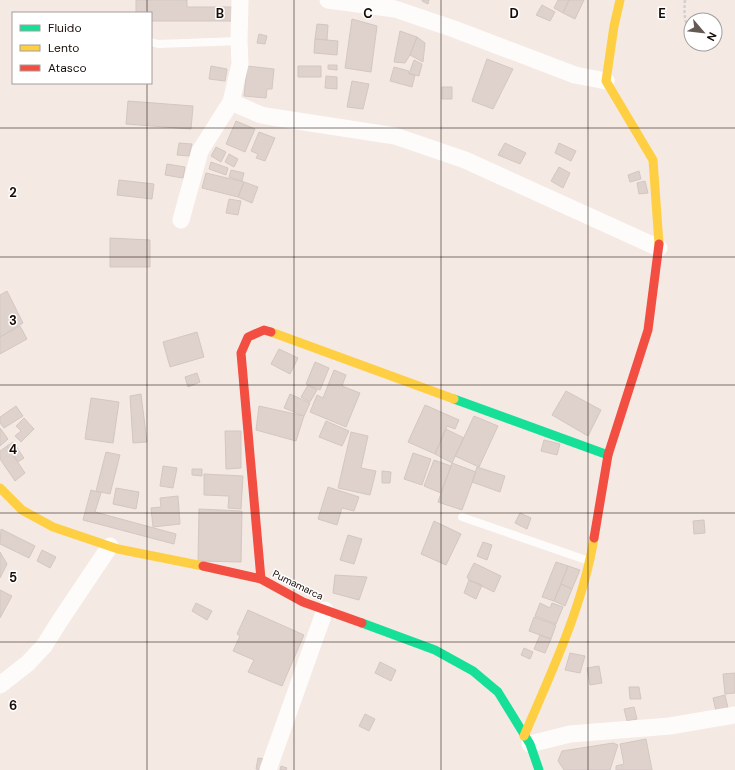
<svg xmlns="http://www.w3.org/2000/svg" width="735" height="770" viewBox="0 0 735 770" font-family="'DM Sans',sans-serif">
	<rect width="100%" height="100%" fill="#f5e9e4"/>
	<path fill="#dfd2cd" stroke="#d3c7c2" d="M136 0H187V7H235L234 21H151V13H136Z
		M422 0H429L428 4 422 1Z
		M558 0H569L563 13 554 8Z
		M569 0H584L575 19 563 13Z
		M542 5 555 12 550 21 536 15Z
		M352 19 377 26 371 72 345 68Z
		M317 24 328 25 327 40 315 39Z
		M400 31 417 37 410 55 405 63 394 62Z
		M259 34 267 36 265 44 257 43Z
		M417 37 425 43 423 62 410 55Z
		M315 39 338 41 337 55 314 53Z
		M487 59 513 69 493 109 472 101Z
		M414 60 422 64 419 76 409 74Z
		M328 65H337V70L328 69Z
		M211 66 227 69 225 81 209 79Z
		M247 66 274 69 272 89H267L266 98 244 96Z
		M298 66H321V77H298Z
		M394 67 409 71 408 73 415 75 412 87 390 81Z
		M326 76 337 77V89L325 88Z
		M352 81 369 84 363 109 347 107Z
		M442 87H452V99H442Z
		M128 101 193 106 191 129 126 124Z
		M236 121 255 129 245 152 226 144Z
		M259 132 275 138 265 161 256 158 258 154 251 151Z
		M179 143 192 144 189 156 177 155Z
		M505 143 526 153 520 164 498 155Z
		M559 143 576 151 571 161 555 153Z
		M216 147 226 152 221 162 211 156Z
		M229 154 238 159 234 167 225 162Z
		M211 162 228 168 226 175 209 169Z
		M167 164 185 167 183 178 165 175Z
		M559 167 570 173 563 188 551 181Z
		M231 170 244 173 242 181 229 177Z
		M639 171 641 179 630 182 628 175Z
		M206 173 244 182 238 197 202 188Z
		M119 180 154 184 152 199 117 195Z
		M645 181 648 193 639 194 637 183Z
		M244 182 258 187 252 203 238 197Z
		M229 199 241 201 238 215 226 213Z
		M110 238 150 240V267H110Z
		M7 291 23 323 0 337V295Z
		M20 326 27 339 0 354V337Z
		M197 332 204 357 170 367 163 342Z
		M279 349 298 358 290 374 271 364Z
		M315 362 329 368 320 390 306 384Z
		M334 370 346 375 342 386 360 393 346 427 310 412 317 395 323 398Z
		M197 373 200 382 188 387 185 377Z
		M308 385 317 390 310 402 301 397Z
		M566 391 601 410 588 436 552 415Z
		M141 394 147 442 133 443 130 396Z
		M290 394 310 403 304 416 284 408Z
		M91 398 119 402 113 443 85 439Z
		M425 405 459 420 455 429 447 426 435 454 408 442Z
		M16 406 23 416 4 428 0 423V417Z
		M259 406 304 416 296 441 256 430Z
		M474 416 498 426 479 467 455 456Z
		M24 418 34 429 21 442 15 436 21 431 16 426Z
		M326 421 349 431 342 446 319 437Z
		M0 428 8 439 0 446Z
		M446 429 464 438 452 463 435 454Z
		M225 431H241V468L226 469Z
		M351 432 368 436 361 468 376 471 370 495 338 488Z
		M544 440 560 444 557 455 541 451Z
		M13 442 24 458 18 462 7 446Z
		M7 446 25 473 15 481 0 459V451Z
		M106 452 120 455 110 494 96 491Z
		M413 453 431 459 422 485 404 479Z
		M434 460 451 466 441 493 424 486Z
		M452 463 476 472 462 510 438 502Z
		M163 466 177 468 173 488 160 486Z
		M477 467 505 476 500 492 472 482Z
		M192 469H202V476L192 475Z
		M382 471 391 472 390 483H382Z
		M204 474 243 476 241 509 228 508 229 496 204 495Z
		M328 487 359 497 354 511 342 508 337 525 318 519Z
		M116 488 139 492 136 509 113 504Z
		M91 490 101 493 95 512 176 534 174 544 83 520Z
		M178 496 180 524 153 527 151 508 161 507 160 498Z
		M199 509 242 511 241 562 198 561Z
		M520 513 531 518 527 529 515 523Z
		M704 520 705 533 694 534 693 521Z
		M434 521 461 534 446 565 421 554Z
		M1 529 35 546 29 558 0 544Z
		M348 535 362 539 354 564 340 560Z
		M483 542 492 545 487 560 477 556Z
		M42 550 56 557 50 568 37 561Z
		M0 552 7 564 0 578Z
		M556 562 568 566 554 601 542 597Z
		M474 563 501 576 494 592 469 580 467 577Z
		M568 566 580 570 572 589 561 584Z
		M335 575 367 577 359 600 333 593Z
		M469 580 482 585 476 599 464 593Z
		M561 584 572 589 565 606 554 601Z
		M0 590 12 596 0 618Z
		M196 603 212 611 207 620 192 611Z
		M540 603 550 608 552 603 563 607 556 624 535 616Z
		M248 610 304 635 282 686 248 672 254 660 233 651 240 636 237 634Z
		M534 617 556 625 551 639 529 631Z
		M540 635 551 639 545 653 534 649Z
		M524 648 533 652 530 659 521 655Z
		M570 653 585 656 580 673 565 670Z
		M380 662 396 670 391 681 375 673Z
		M599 666 602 683 590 685 587 668Z
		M735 673V693L725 694 723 674Z
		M629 687H639L641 699H630Z
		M725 695 728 708 716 711 713 698Z
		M634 707 637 719 627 721 624 709Z
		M365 714 375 719 369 731 359 726Z
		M646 739 652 770H616V766L624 764 620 744Z
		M613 743 618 745 610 770H564L558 761 562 751Z
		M258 758 266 759 265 770 256 769Z
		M281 766 287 768 286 770H280Z"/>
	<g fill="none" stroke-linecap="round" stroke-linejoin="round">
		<path stroke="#d5d0cf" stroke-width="2.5" stroke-dasharray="3 2" stroke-linecap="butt" d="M685 0C684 13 684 22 691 33
			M708 44 717 47"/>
		<path stroke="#fefcfb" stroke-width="8" d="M151 42 158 44 239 41
			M462 517 589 561"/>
		<path stroke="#fefcfb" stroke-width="17" d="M328 0 395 9 454 29 575 75 606 81
			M231 102 261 115 272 117 395 136 465 160 659 248
			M181 220 200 151 231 102 240 64 239 41 240 0
			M0 685 28 663 44 646 61 619 110 546
			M530 744 570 734 670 726 735 715
			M268 770 325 610"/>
		<path stroke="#16e098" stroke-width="9" d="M454 399 608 455
			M362 623 435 650 473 671 498 692 530 744 539 770"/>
		<path stroke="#ffcf43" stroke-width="9" d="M620 0 614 26 606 81 653 160 659 244
			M271 332 454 399
			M0 488 22 510 53 527 118 549 203 566
			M524 736C551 673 583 606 594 538"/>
		<path stroke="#f24e42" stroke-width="9" d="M594 538 608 455 648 330 659 244
			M203 566 261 579 303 602 362 623
			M261 579 241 353 248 337 264 330 271 332"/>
	</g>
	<path fill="none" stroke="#180c07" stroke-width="1" stroke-opacity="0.55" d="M147 0V13M294 0V770M441 0V770M588 0V770M147 83V770M0 128H735M0 257H735M0 385H735M0 513H735M0 642H735"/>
	<g text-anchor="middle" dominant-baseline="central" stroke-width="3" stroke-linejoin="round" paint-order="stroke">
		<g font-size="10" fill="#180c07" stroke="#fff">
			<text transform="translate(298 585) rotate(26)">Pumamarca</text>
		</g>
	</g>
	<g font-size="13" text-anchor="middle" font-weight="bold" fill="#180c07" stroke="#fff" stroke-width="3" stroke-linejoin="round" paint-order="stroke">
		<text x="220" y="18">B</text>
		<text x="368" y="18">C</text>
		<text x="514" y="18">D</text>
		<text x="662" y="18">E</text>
		<text x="13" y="197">2</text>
		<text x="13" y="325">3</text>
		<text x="13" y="454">4</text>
		<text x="13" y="582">5</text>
		<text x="13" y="710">6</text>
	</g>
	<rect x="12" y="12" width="140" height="72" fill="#ffffff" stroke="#a39e9c"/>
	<rect x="20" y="25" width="20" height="6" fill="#16e098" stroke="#a39e9c"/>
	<text x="48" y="32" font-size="12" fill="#180c07">Fluido</text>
	<rect x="20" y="45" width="20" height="6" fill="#ffcf43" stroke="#a39e9c"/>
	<text x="48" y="52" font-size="12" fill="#180c07">Lento</text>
	<rect x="20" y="65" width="20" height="6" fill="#f24e42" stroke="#a39e9c"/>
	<text x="48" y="72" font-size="12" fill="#180c07">Atasco</text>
	<g transform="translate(703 32) rotate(118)"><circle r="19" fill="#ffffff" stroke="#a39e9c"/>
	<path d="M0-3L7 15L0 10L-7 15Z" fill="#655954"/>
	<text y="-6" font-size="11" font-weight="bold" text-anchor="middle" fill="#180c07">N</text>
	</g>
</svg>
